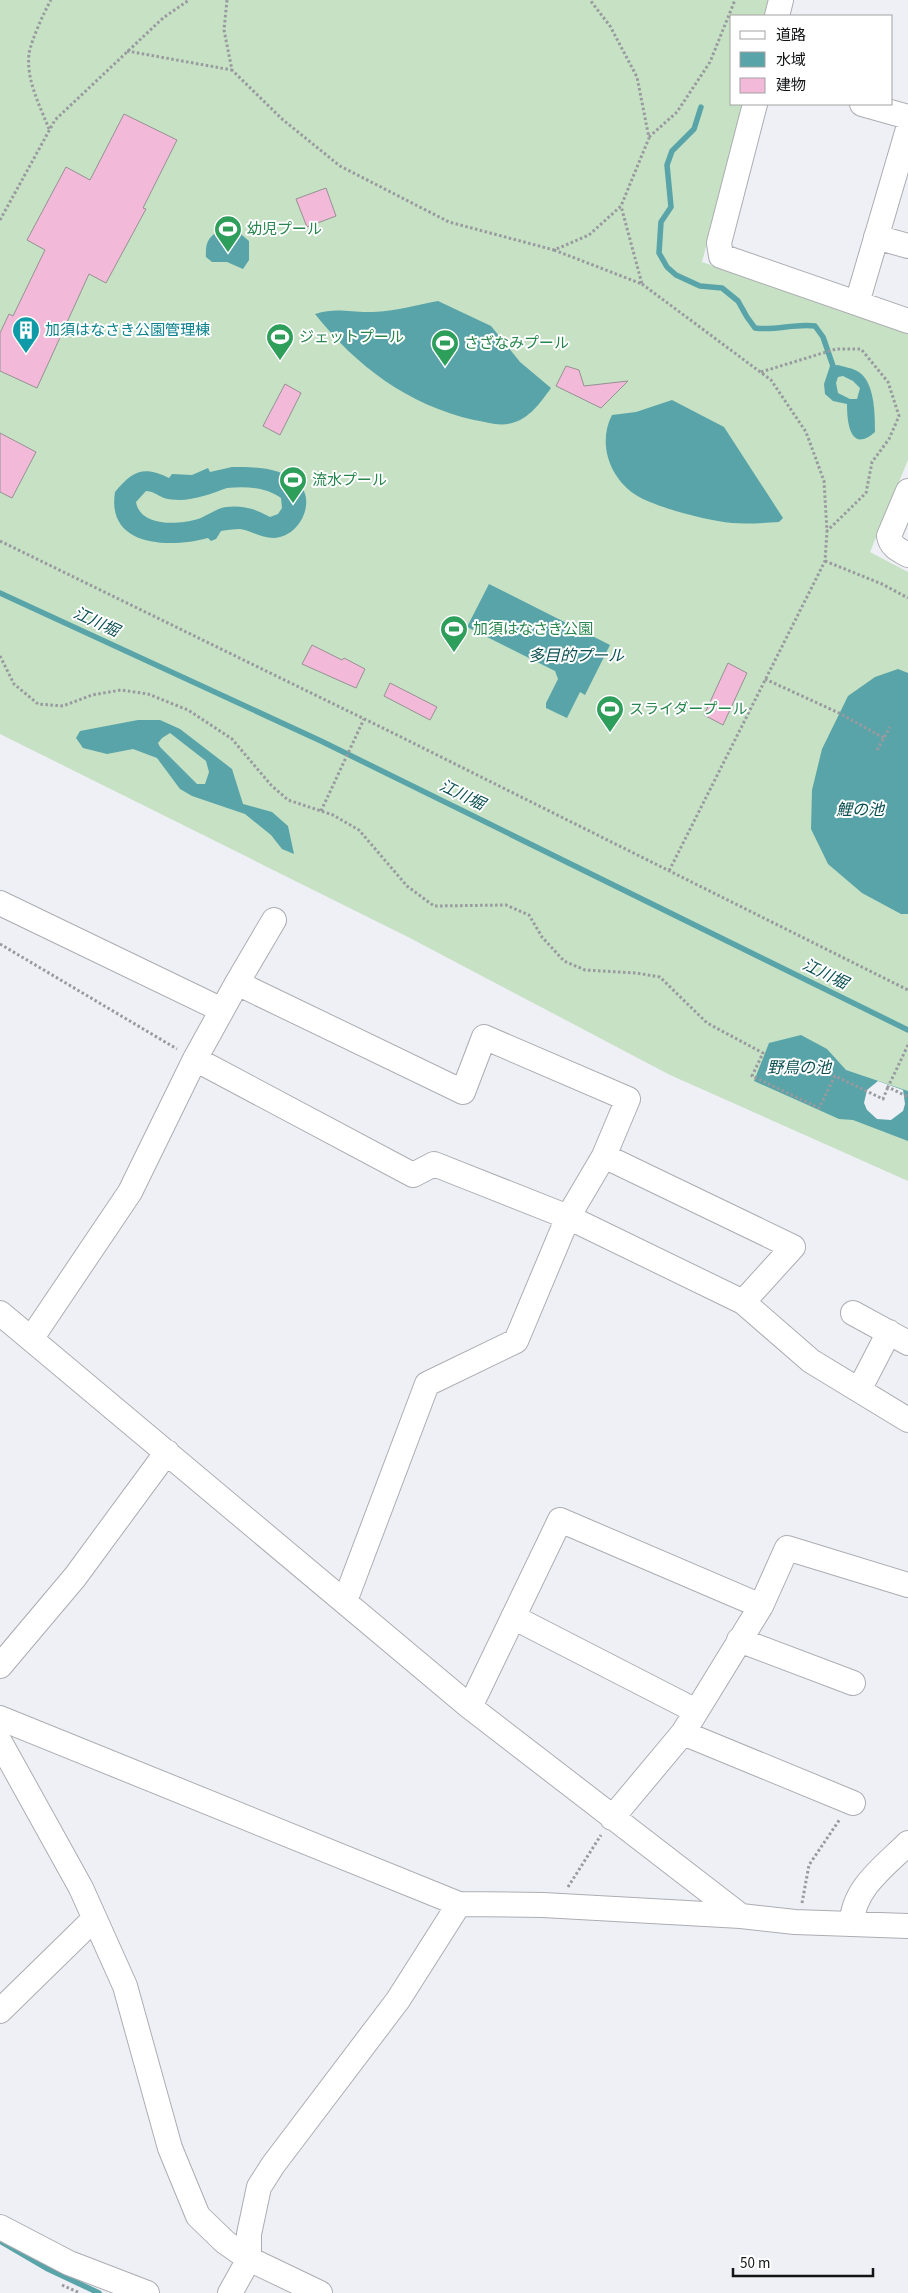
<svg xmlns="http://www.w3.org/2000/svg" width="908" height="2293" viewBox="0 0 908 2293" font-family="'Source Sans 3','Noto Sans JP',sans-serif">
	<rect width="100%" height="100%" fill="#eff0f6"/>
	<path fill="#c6e1c4" d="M0 0H774L769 16H732V104H744L702 262 908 330V460L870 552 908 572V1181L670 1075 408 937 0 734Z"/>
	<path fill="#59a4a8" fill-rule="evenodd" d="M224 230H236L249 241V260L243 269 227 262H212L206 257C205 242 209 234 224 230Z
		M438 301 491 326 520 362 551 388C541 402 529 419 512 423 499 427 487 422 474 420 408 405 356 366 315 314 338 307 350 313 373 312 395 311 417 305 438 301Z
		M838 365C844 367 852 368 857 371 875 380 875 415 875 432 850 454 847 422 847 404L833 401 825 394 824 384 830 366ZM843 376 853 381 860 388 857 399H850L838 393 836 383 838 377Z
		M672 400 724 427 783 518 779 522C763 523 747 524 732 523 709 521 664 509 643 499 612 484 596 446 612 415L636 412Z
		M232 467C255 467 280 467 298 483 316 499 302 532 280 537 266 541 253 531 240 529 233 529 227 530 221 531L216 539 211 541 208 538C171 548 106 548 115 492 132 471 144 465 169 478L172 474 192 475 208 468 210 472ZM227 488C245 486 266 487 281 498L282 508 278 514 270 517C256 509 243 505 226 507 217 508 207 516 198 519 178 525 140 527 136 502L146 491C153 491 157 495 164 498 186 504 207 495 227 488Z
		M489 584 610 645 585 695 580 692 567 718 546 708V703L558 679 555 671 467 627Z
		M898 669 908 673V914H901L862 893 828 864 811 829 812 790 822 749 848 696 875 677Z
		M138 720H160L180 729 232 769 243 804 272 812 288 826 294 854 282 849 271 835 245 814 192 796 180 789 157 758 133 749 107 754 83 748 76 738 80 731ZM170 733 206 761 209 772 205 784H197L160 747 158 743 162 738Z
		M801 1035 827 1049 846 1070 908 1091V1141L853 1120 839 1119 754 1081 769 1043Z"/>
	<path fill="#eff0f6" d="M878 1081 903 1090 905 1104 903 1111 891 1120 877 1119 867 1110 864 1103 867 1090Z"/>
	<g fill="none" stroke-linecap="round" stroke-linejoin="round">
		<path stroke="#59a4a8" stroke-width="5.5" d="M701 107 694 129 672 151 667 165 671 207 661 222 659 253 667 267 676 275 700 286 722 288 738 301 747 317 755 328C776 331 795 323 815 326L823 337 833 366
			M0 593 321 741 908 1030
			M0 2241 48 2269 99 2293"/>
	</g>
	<path fill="#f2bad8" stroke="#969193" d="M124 114 177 140 143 208 146 209 106 283 89 274 37 388 0 371V333L9 314 13 316 45 250 27 240 66 167 90 180Z
		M326 188 336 216 307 227 296 199Z
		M566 366 579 370 584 386 628 381 601 408 556 386Z
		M285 384 301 393 280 435 263 426Z
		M0 433 36 452 12 498 0 492Z
		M312 645 342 660 344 658 365 669 356 688 302 664Z
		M728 663 747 673 723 725 704 715Z
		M390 683 437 707 430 720 384 696Z"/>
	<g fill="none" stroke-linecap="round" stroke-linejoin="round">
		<g stroke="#acadb2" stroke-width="26">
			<path id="minor" d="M777 16 781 0
				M755 104 719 243 721 256 908 321
				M862 104 908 117
				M876 237 908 246
				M857 303 908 129
				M908 491 889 536C891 547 899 550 908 555
				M0 903 222 1010
				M237 983 274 920
				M195 1059 413 1175 434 1164 568 1217 743 1302 811 1361 908 1420
				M0 1313 470 1707 741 1916
				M853 1313 908 1343
				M31 1339 130 1192 195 1059 237 983 463 1092 484 1037 628 1099 604 1156
				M859 1390 889 1332
				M345 1601 427 1384 516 1341 568 1217 604 1156 793 1247 743 1302
				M513 1617 696 1711
				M739 1640 853 1683
				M0 1666 75 1577 167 1452
				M470 1707 560 1520 761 1606
				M0 1718 459 1904 543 1905 741 1916 795 1922 908 1926
				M683 1733 853 1803
				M0 1742 81 1888 125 1986 170 2148 198 2216 225 2242 249 2259 320 2293
				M612 1818 683 1733 761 1606 787 1548 908 1585
				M852 1924C852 1889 885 1866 908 1843
				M0 2011 94 1919
				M0 2227 69 2263 147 2293
				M230 2293 249 2259V2234L259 2187 273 2165 398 2000 459 1904"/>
		</g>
		<path stroke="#999a9f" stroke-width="3" stroke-dasharray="2.5 2.5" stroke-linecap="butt" d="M227 0 224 30 232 70 282 119 340 166 449 222 554 250 589 235 621 206 649 138 637 77 610 26 590 0
			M127 51 232 70
			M49 129C40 106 26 80 29 54 31 41 44 12 51 0
			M649 137 677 112 710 62 735 0
			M0 220 55 120 163 18 189 0
			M554 250 642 284 621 206
			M642 284 771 380 806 432 824 481 827 531 825 561 669 871
			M761 372 836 349H861L888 382 899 416 889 439 872 462 866 493 827 531
			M0 541 391 732 908 990
			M825 561 882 584 908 598
			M0 656 14 684 38 704 63 706 92 695 121 690 148 694 188 710 232 739 271 785 288 800 333 815 359 830 407 886 434 906 506 905 529 915 542 937 564 961 585 970 636 973 660 977 707 1023 763 1053 752 1076 819 1108 835 1076 883 1099 888 1087
			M765 679 839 713 884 738
			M877 750 890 727
			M321 811 364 719
			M0 944 177 1049
			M908 1045 888 1087 908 1097
			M568 1887 601 1835
			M802 1903 809 1865 840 1819
			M62 2285 80 2293"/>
		<use href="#minor" stroke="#fff" stroke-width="24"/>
	</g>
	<defs>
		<g id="stadium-pin" transform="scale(1.4375)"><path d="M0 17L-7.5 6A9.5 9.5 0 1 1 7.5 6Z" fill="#2e9e5b" stroke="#fff"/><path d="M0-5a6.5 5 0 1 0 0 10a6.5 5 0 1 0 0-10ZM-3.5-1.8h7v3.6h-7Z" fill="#fff"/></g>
		<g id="building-pin" transform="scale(1.4375)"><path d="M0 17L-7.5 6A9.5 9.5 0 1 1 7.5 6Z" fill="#0f9aa8" stroke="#fff"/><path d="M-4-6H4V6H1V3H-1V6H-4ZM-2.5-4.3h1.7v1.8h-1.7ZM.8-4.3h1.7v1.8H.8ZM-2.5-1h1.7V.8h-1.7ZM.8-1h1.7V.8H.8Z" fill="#fff"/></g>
	</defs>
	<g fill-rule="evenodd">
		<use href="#stadium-pin" x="228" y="229"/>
		<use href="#building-pin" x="26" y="330"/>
		<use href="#stadium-pin" x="280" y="337"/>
		<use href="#stadium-pin" x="445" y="343"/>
		<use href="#stadium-pin" x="293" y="480"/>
		<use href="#stadium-pin" x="454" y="629"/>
		<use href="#stadium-pin" x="610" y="709"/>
	</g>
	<g text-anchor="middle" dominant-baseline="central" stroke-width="4" stroke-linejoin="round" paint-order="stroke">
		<g font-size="15" fill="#27864d" stroke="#fff" text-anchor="start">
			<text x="247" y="229">幼児プール</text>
			<text x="299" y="337">ジェットプール</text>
			<text x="464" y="343">さざなみプール</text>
			<text x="312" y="480">流水プール</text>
			<text x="473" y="629">加須はなさき公園</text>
			<text x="629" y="709">スライダープール</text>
		</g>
		<g font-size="15" fill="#0d838f" stroke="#fff" text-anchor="start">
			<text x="45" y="330">加須はなさき公園管理棟</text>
		</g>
		<g font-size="16" font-style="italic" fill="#0a4f52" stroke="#fff">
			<text transform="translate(96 622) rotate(25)">江川堀</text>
			<text x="576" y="656">多目的プール</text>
			<text transform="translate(462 795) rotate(26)">江川堀</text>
			<text x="860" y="810">鯉の池</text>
			<text transform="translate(825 974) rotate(26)">江川堀</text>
			<text x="799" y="1068">野鳥の池</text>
		</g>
	</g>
	<rect x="730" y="15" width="162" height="90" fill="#ffffff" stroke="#a1a1a2"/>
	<rect x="740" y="31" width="25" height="8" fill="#ffffff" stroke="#a1a1a2"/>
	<text x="776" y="40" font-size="15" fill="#131416">道路</text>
	<rect x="740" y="52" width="25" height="15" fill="#59a4a8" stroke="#a1a1a2"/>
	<text x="776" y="65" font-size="15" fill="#131416">水域</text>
	<rect x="740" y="78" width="25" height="15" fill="#f2bad8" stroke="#a1a1a2"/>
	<text x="776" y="90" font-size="15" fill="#131416">建物</text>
	<path d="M733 2268v8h140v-8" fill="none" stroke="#131416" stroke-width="2.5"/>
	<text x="740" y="2268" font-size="15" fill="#131416" stroke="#ffffff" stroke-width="4" paint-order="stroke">50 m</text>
</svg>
